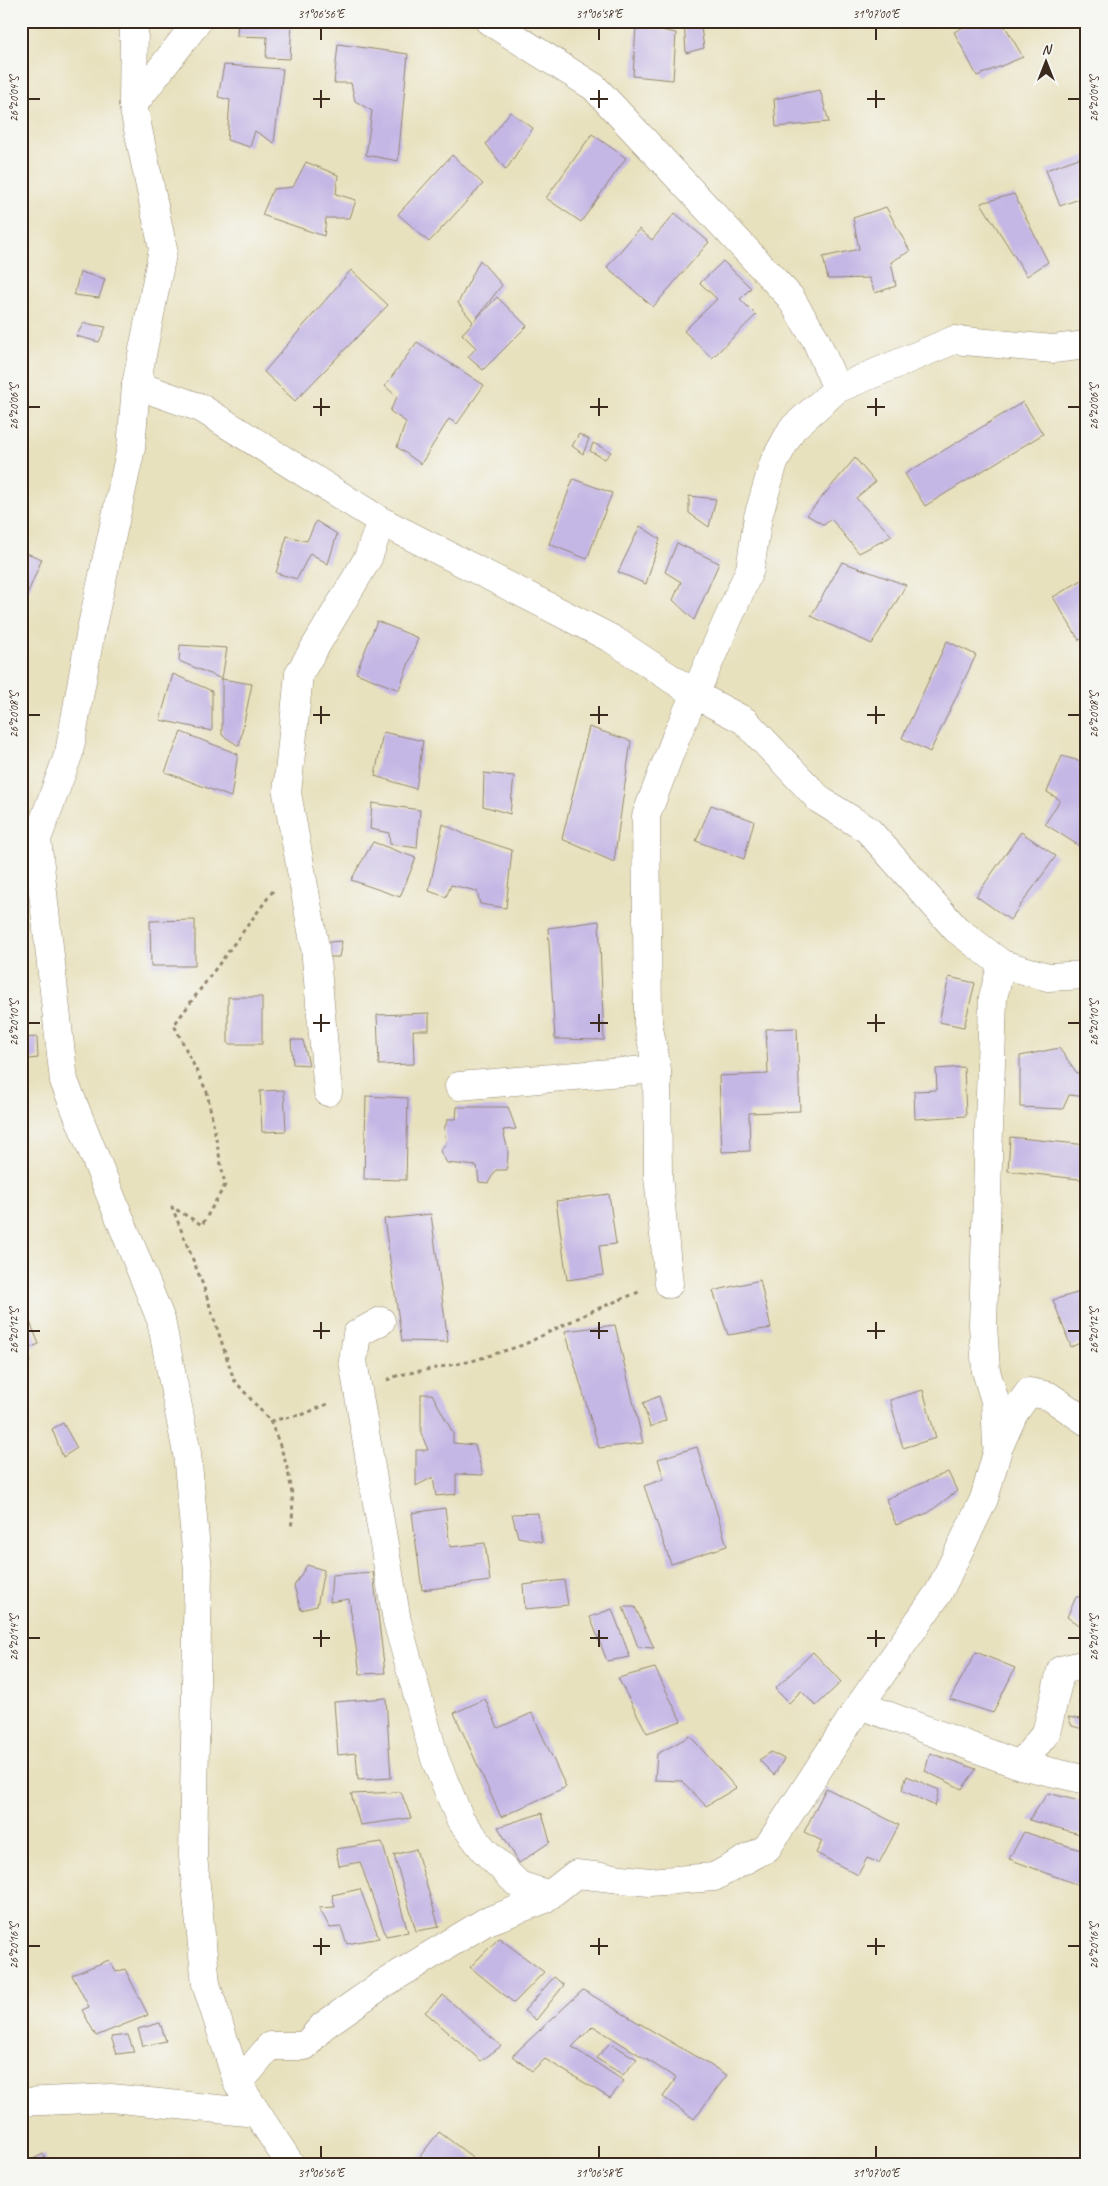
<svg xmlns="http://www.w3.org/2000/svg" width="1108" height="2186" viewBox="0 0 1108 2186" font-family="Caveat,sans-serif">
	<rect width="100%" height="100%" fill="#f6f6f2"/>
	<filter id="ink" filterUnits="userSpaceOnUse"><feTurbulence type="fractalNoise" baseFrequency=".02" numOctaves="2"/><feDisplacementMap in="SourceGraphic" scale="10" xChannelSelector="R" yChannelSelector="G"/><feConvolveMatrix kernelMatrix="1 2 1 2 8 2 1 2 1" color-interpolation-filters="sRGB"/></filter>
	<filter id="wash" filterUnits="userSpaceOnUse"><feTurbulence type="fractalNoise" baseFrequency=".0096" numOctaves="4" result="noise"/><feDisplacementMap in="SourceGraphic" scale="20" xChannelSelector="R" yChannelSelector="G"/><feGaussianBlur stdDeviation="1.12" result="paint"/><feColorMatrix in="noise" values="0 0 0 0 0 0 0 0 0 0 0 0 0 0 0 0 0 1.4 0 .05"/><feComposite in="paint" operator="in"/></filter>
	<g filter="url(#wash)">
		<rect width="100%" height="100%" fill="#e8e1be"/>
		<g id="blocks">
			<path fill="#c5b7e5" d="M238 21H292L290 59 266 58 267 37 237 36Z
				M684 21H700L704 48 686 53Z
				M975 21H1002L1023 57 977 76 954 32Z
				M636 25 676 33 673 80 633 76Z
				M338 44 408 54 398 161 366 155 372 111 355 101 351 83H334Z
				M224 65 283 69 274 143 255 131 250 147 227 140 230 100 218 97Z
				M820 90 829 122 776 127 774 99Z
				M510 112 533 128 506 170 486 144Z
				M592 134 626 158 581 222 546 198Z
				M452 155 483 184 429 242 398 214Z
				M1087 155V196L1060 206 1046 170Z
				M306 162 338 175 336 194 356 200 350 218H326L324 236 262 215 273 189 293 187Z
				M1014 194 1048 262 1027 276 981 203Z
				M886 207 910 251 891 262 896 286 875 293 869 278 828 279 823 257 859 249 853 218Z
				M675 213 709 242 653 307 607 267 639 229 652 240Z
				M480 260 502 285 475 320 497 297 527 326 483 370 468 357 476 348 462 334 473 322 458 303Z
				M723 261 751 288 740 299 756 315 712 358 684 331 717 299 700 283Z
				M351 270 388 305 295 401 264 372Z
				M80 272 105 279 99 298 74 295Z
				M84 323 106 327 99 342 76 336Z
				M417 342 484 385 457 424 449 419 421 464 397 447 406 422 390 411 397 397 385 386Z
				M1023 402 1043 434 925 506 905 474Z
				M579 434 589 439 583 454 572 446Z
				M593 443 611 452 605 459 590 451Z
				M855 458 875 482 856 498 892 536 859 553 831 519 824 525 807 515Z
				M573 479 612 493 587 559 549 544Z
				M689 496 716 499 709 527 689 513Z
				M316 521 337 534 328 564 310 553 297 579 276 573 287 536 307 541Z
				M640 526 660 539 646 584 618 572Z
				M677 543 719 563 694 620 673 600 681 582 665 572Z
				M21 551 42 559 21 609Z
				M842 562 906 585 872 644 811 616Z
				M1087 577V636L1079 640 1053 597Z
				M377 621 418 638 399 690 356 673Z
				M947 641 976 655 930 752 902 738Z
				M180 645 227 648 222 679 179 661Z
				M173 674 212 691V731L160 720Z
				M222 679 252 684 239 746 222 735Z
				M589 727 631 741 614 862 562 839Z
				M181 732 238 754 231 797 165 772Z
				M383 732 423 741 416 789 375 776Z
				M1062 756 1087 763V770L1083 776 1087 779V799L1084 803 1087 805V844L1084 849 1045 824 1060 800 1047 792Z
				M484 773 514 776 510 814 483 806Z
				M372 803 420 810 417 848 390 844 389 833 370 829Z
				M711 805 754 821 744 859 696 841Z
				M443 824 466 835 512 850 506 908 480 904 477 891 451 885 446 897 429 891Z
				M1021 832 1056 856 1010 920 976 896Z
				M373 842 416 858 400 897 351 880Z
				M195 920V966H151L150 921Z
				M599 921 604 1040 555 1039 548 928Z
				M342 941 339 957H327L329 942Z
				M949 977 975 983 964 1027 939 1022Z
				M228 997H262V1044H228Z
				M429 1013V1030H413L414 1064 379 1065 377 1015Z
				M797 1028 800 1111 749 1113 750 1151 722 1152 719 1076 768 1074 766 1029Z
				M37 1037 38 1058 21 1060V1038Z
				M291 1040H303L309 1065 293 1064Z
				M1059 1048 1077 1073H1087V1097L1069 1095 1063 1109 1020 1107V1056Z
				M964 1067 966 1116 915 1119 914 1091 937 1090 936 1069Z
				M284 1090 286 1131 262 1132 260 1091Z
				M366 1096 408 1098 406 1180 364 1179Z
				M457 1107H508L516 1129 503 1130 508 1151 507 1170H496L488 1183 479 1182 477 1166 447 1163 440 1151 446 1143 444 1129 448 1119H456Z
				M1010 1137 1087 1145V1180L1008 1171Z
				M609 1194 616 1244 599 1246 603 1275 567 1280 556 1201Z
				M431 1214 448 1342 402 1341 384 1219Z
				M760 1280 771 1328 728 1335 713 1291Z
				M1087 1290V1340L1071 1347 1053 1300Z
				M21 1300 39 1344 25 1350 30 1362 21 1365Z
				M615 1325 643 1443 599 1448 565 1331Z
				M923 1390 936 1438 903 1448 890 1400Z
				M421 1394H432L453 1433V1443L475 1445 483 1475 456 1474V1494L436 1496 433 1477 416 1486V1450H428L421 1433Z
				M659 1396 666 1420 650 1427 643 1403Z
				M63 1423 77 1448 63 1457 52 1429Z
				M697 1447 727 1546 671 1564 644 1486 664 1479 658 1459Z
				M948 1472 957 1491 928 1513 896 1525 886 1499Z
				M445 1508 450 1547 485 1543 490 1581 422 1590 412 1513Z
				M538 1513 542 1542 518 1537 512 1514Z
				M307 1565 324 1570 317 1606 301 1610 294 1586Z
				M373 1572 385 1673 360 1674 349 1599 330 1602 332 1575Z
				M564 1580 568 1605 525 1609 523 1585Z
				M1087 1596V1631L1067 1617 1076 1597Z
				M623 1607H635L654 1648 638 1647Z
				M612 1609 630 1657 607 1661 590 1617Z
				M813 1652 841 1682 816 1706 801 1691 789 1703 775 1689Z
				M976 1652 1015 1668 993 1713 950 1699Z
				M655 1668 681 1721 647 1733 618 1678Z
				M1084 1685 1087 1686V1706L1080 1704Z
				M386 1698 391 1778 358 1780 356 1753 338 1755 334 1702Z
				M485 1699 498 1728 532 1713 566 1787 501 1817 454 1713Z
				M1068 1717 1087 1720V1730L1072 1726Z
				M690 1736 736 1788 706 1806 682 1781 655 1780 657 1754Z
				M771 1752 784 1759 774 1775 759 1760Z
				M930 1753 976 1769 962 1789 925 1771Z
				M907 1776 939 1790 935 1806 902 1790Z
				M826 1788 899 1825 879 1863 867 1858 858 1875 816 1853 822 1841 804 1832Z
				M401 1792 411 1818 360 1825 351 1794Z
				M1048 1793 1087 1803V1836L1029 1820Z
				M542 1813 550 1842 519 1863 498 1827Z
				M1024 1832 1087 1852V1877L1081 1886 1009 1859Z
				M382 1842 408 1932 386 1936 360 1862 339 1866 336 1849Z
				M416 1849 439 1927 416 1931 394 1855Z
				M360 1889 379 1938 347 1944 341 1927 330 1928 319 1908 335 1907 332 1895Z
				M499 1938 544 1972 514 2003 470 1967Z
				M109 1960 116 1972 125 1969 148 2015 96 2036 82 2010 89 2007 72 1975Z
				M554 1977 564 1985 536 2020 524 2011Z
				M583 1990 727 2075 694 2119 663 2097 676 2078 593 2026 572 2047 624 2081 610 2098 545 2059 532 2071 512 2056Z
				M443 1995 501 2046 481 2061 425 2012Z
				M160 2023 166 2041 143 2046 138 2029Z
				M128 2035 134 2052 117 2054 111 2037Z
				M610 2043 637 2059 623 2075 596 2058Z
				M439 2132 483 2165H413Z
				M43 2154 49 2165H21Z"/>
		</g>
	</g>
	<g filter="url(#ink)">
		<use href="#blocks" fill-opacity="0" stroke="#92866e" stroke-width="1"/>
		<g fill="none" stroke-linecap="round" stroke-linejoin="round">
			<g stroke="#92866e" stroke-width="29">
				<path id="street" d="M489 21 594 87 790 297 816 340 837 389
					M133 105 198 21
					M136 385 201 408 381 521 612 639 696 695 745 721 820 800 868 830 956 929 1002 964 1048 977 1087 975
					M459 1086 657 1069
					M328 1092 315 947 287 793 299 674 368 558 381 521
					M669 1284 658 1176 657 1069 648 1023 646 816 676 737 750 569 758 517 774 462 792 429 837 389 954 340 1053 349 1087 345
					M381 1321 357 1334 353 1361 397 1621 435 1759 460 1819 483 1849 519 1885 550 1895
					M997 1445 995 1401 986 1371 983 1325 993 997 1002 964
					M860 1705 1020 1765 1087 1780
					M1020 1765 1046 1733 1061 1670 1087 1664
					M238 2084 270 2046H305L323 2026 383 1984 485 1922 543 1900 576 1874 649 1882 714 1877 767 1848 860 1705 939 1592 984 1499 998 1449 1014 1413 1029 1392 1049 1396 1087 1422
					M21 2102 111 2098 256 2113"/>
			</g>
			<g stroke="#92866e" stroke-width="29">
				<path id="secondary" d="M134 21 133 105 163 249 136 385 131 448 91 630 69 753 37 839 64 1081 161 1320 187 1453 198 1571 193 1856 206 1984 238 2084 291 2165"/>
			</g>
			<path stroke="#92866e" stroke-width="3" stroke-dasharray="4 4" stroke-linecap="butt" d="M273 891 174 1025 207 1092 225 1185 202 1225 172 1207 203 1285 234 1380 270 1421 304 1414 330 1403
				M387 1380 399 1375 472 1361 523 1345 592 1311 639 1292
				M270 1421C285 1455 297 1491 291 1528"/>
			<use href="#street" stroke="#fff" stroke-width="28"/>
			<use href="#secondary" stroke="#fff" stroke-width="28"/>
		</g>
	</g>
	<path fill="none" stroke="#3b2a1e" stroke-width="2" d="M321 28V40M599 28V40M876 28V40M321 90V108M599 90V108M876 90V108M28 99H40M313 99H330M590 99H608M867 99H885M1068 99H1080M321 398V416M599 398V416M876 398V416M28 407H40M313 407H330M590 407H608M867 407H885M1068 407H1080M321 706V724M599 706V724M876 706V724M28 715H40M313 715H330M590 715H608M867 715H885M1068 715H1080M321 1014V1032M599 1014V1032M876 1014V1032M28 1023H40M313 1023H330M590 1023H608M867 1023H885M1068 1023H1080M321 1322V1339M599 1322V1339M876 1322V1339M28 1331H40M313 1331H330M590 1331H608M867 1331H885M1068 1331H1080M321 1630V1647M599 1630V1647M876 1630V1647M28 1638H40M313 1638H330M590 1638H608M867 1638H885M1068 1638H1080M321 1938V1955M599 1938V1955M876 1938V1955M28 1946H40M313 1946H330M590 1946H608M867 1946H885M1068 1946H1080M321 2146V2158M599 2146V2158M876 2146V2158"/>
	<rect width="1108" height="2186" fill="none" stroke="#f6f6f2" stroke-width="55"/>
	<g transform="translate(1046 62)" stroke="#f6f6f2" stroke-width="4" paint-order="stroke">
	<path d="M0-4L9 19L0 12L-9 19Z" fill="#3b2a1e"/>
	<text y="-8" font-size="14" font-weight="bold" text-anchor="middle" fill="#3b2a1e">N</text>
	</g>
	<rect x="28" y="28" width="1052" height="2130" fill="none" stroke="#3b2a1e" stroke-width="2"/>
	<g font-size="12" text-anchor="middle" fill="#3b2a1e">
		<text x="321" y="18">31°06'56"E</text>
		<text x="599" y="18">31°06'58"E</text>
		<text x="876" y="18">31°07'00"E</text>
		<text transform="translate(14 99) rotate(-90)" y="4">26°20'04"S</text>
		<text transform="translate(1094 99) rotate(-90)" y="4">26°20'04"S</text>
		<text transform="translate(14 407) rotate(-90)" y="4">26°20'06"S</text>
		<text transform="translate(1094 407) rotate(-90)" y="4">26°20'06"S</text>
		<text transform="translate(14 715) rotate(-90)" y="4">26°20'08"S</text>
		<text transform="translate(1094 715) rotate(-90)" y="4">26°20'08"S</text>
		<text transform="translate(14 1023) rotate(-90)" y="4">26°20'10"S</text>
		<text transform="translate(1094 1023) rotate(-90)" y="4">26°20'10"S</text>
		<text transform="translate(14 1331) rotate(-90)" y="4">26°20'12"S</text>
		<text transform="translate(1094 1331) rotate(-90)" y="4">26°20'12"S</text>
		<text transform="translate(14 1638) rotate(-90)" y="4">26°20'14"S</text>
		<text transform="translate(1094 1638) rotate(-90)" y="4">26°20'14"S</text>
		<text transform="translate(14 1946) rotate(-90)" y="4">26°20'16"S</text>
		<text transform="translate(1094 1946) rotate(-90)" y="4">26°20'16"S</text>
		<text x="321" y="2177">31°06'56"E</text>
		<text x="599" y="2177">31°06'58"E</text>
		<text x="876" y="2177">31°07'00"E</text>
	</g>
</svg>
